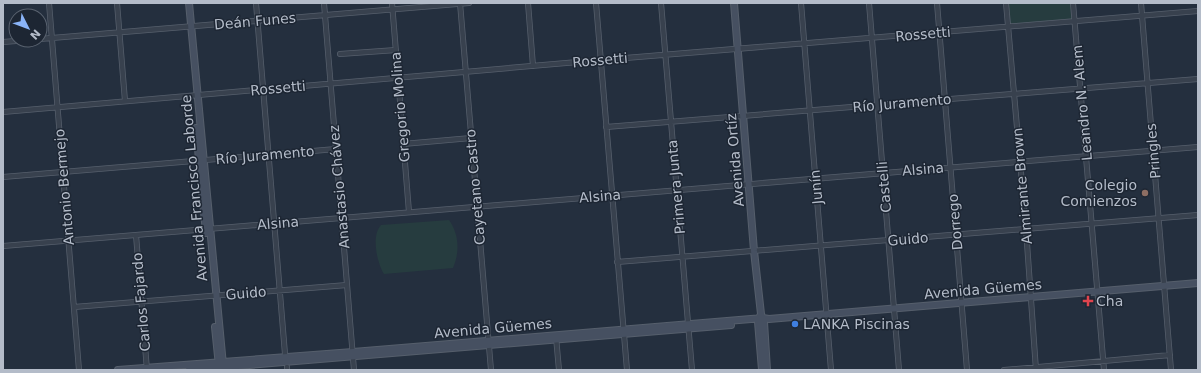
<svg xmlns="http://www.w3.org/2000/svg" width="1201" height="373" viewBox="0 0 1201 373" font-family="'DejaVu Sans',sans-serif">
	<rect width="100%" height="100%" fill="#242f3e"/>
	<path fill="#263c3f" d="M1008 3H1073L1074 19 1009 24Z
		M449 220C459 234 460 252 453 268L384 274C377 263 371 236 381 225Z"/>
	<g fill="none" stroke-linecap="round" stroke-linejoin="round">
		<g stroke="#565f6c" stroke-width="6">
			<path id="street" d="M49 3 79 370
				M117 3 125 101
				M256 3 285 354
				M324 3 354 370
				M392 3 409 212
				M460 3 491 370
				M528 3 533 66
				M596 3 627 370
				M661 3 692 370
				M801 3 831 370
				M869 3 899 370
				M937 3 967 370
				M1006 3 1026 229 1036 370
				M1073 3 1104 370
				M1141 3 1171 370
				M40 39 469 3
				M3 42 29 40
				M340 54 396 50
				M3 112 601 60 1198 11
				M606 127 1198 79
				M403 144 471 138
				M3 177 336 149
				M136 235 147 370
				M3 246 1198 147
				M617 262 1198 215
				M74 307 347 285
				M556 337 559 370
				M287 367V370
				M1004 370 1170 355"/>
		</g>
		<g stroke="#565f6c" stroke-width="8">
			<path id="secondary" d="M189 3 223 365
				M734 3 754 251 761 314 764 322 767 370
				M196 128 206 233
				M760 316 758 322 762 370
				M215 327 219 366
				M118 370 353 352 763 318 769 319 1198 283
				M189 370 731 325"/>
		</g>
		<use href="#street" stroke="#38414e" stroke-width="4.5"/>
		<use href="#secondary" stroke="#465061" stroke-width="6"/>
	</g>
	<circle fill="#8d6e63" stroke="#1d2633" stroke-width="1.5" cx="1145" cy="193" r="4"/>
	<path fill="#e0444e" stroke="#1d2633" stroke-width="1.5" d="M1086 295h4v4h4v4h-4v4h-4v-4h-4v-4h4z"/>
	<circle fill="#3f7fe0" stroke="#1d2633" stroke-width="1.5" cx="795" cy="324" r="4"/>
	<g text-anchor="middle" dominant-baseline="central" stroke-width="3" stroke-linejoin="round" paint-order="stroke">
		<g font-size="14" fill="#b4bcc9" stroke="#1d2633">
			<text transform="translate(255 21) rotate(-5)">Deán Funes</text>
			<text transform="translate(923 34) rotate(-5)">Rossetti</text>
			<text transform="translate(600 60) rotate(-5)">Rossetti</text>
			<text transform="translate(278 88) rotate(-5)">Rossetti</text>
			<text transform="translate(902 103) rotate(-5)">Río Juramento</text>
			<text transform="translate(1082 103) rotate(-95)">Leandro N. Alem</text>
			<text transform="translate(400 107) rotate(-95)">Gregorio Molina</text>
			<text transform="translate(1153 151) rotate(-95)">Pringles</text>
			<text transform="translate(265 155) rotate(-5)">Río Juramento</text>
			<text transform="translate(735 160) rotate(-95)">Avenida Ortíz</text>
			<text transform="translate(923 169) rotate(-5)">Alsina</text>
			<text transform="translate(1022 186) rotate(-95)">Almirante Brown</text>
			<text transform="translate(64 187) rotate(-95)">Antonio Bermejo</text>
			<text transform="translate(339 187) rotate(-95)">Anastasio Chávez</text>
			<text transform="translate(475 187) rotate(-95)">Cayetano Castro</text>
			<text transform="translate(676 187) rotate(-95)">Primera Junta</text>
			<text transform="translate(816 187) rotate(-95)">Junín</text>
			<text transform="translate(884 187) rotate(-95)">Castelli</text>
			<text transform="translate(194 188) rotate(-95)">Avenida Francisco Laborde</text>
			<text transform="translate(600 196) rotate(-5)">Alsina</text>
			<text transform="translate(955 222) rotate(-95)">Dorrego</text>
			<text transform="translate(278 223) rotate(-5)">Alsina</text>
			<text transform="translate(908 239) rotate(-5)">Guido</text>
			<text transform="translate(983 289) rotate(-5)">Avenida Güemes</text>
			<text transform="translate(246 293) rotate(-5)">Guido</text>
			<text transform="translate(141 302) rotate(-95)">Carlos Fajardo</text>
			<text transform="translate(493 328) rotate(-5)">Avenida Güemes</text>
		</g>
		<g font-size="14" fill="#b4bcc9" stroke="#1d2633" text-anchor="start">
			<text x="1137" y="185" text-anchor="end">Colegio<tspan x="1137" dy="16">Comienzos</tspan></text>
			<text x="1096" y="301">Cha</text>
			<text x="803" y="324">LANKA Piscinas</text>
		</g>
	</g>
	<rect width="1201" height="373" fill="none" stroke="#b4bcc9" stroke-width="8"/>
	<g transform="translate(28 28) rotate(132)"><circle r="19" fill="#1d2633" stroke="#59626f"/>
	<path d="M0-3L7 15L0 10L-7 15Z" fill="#8ab4f8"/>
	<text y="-6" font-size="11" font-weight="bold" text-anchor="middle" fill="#b4bcc9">N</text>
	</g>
</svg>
